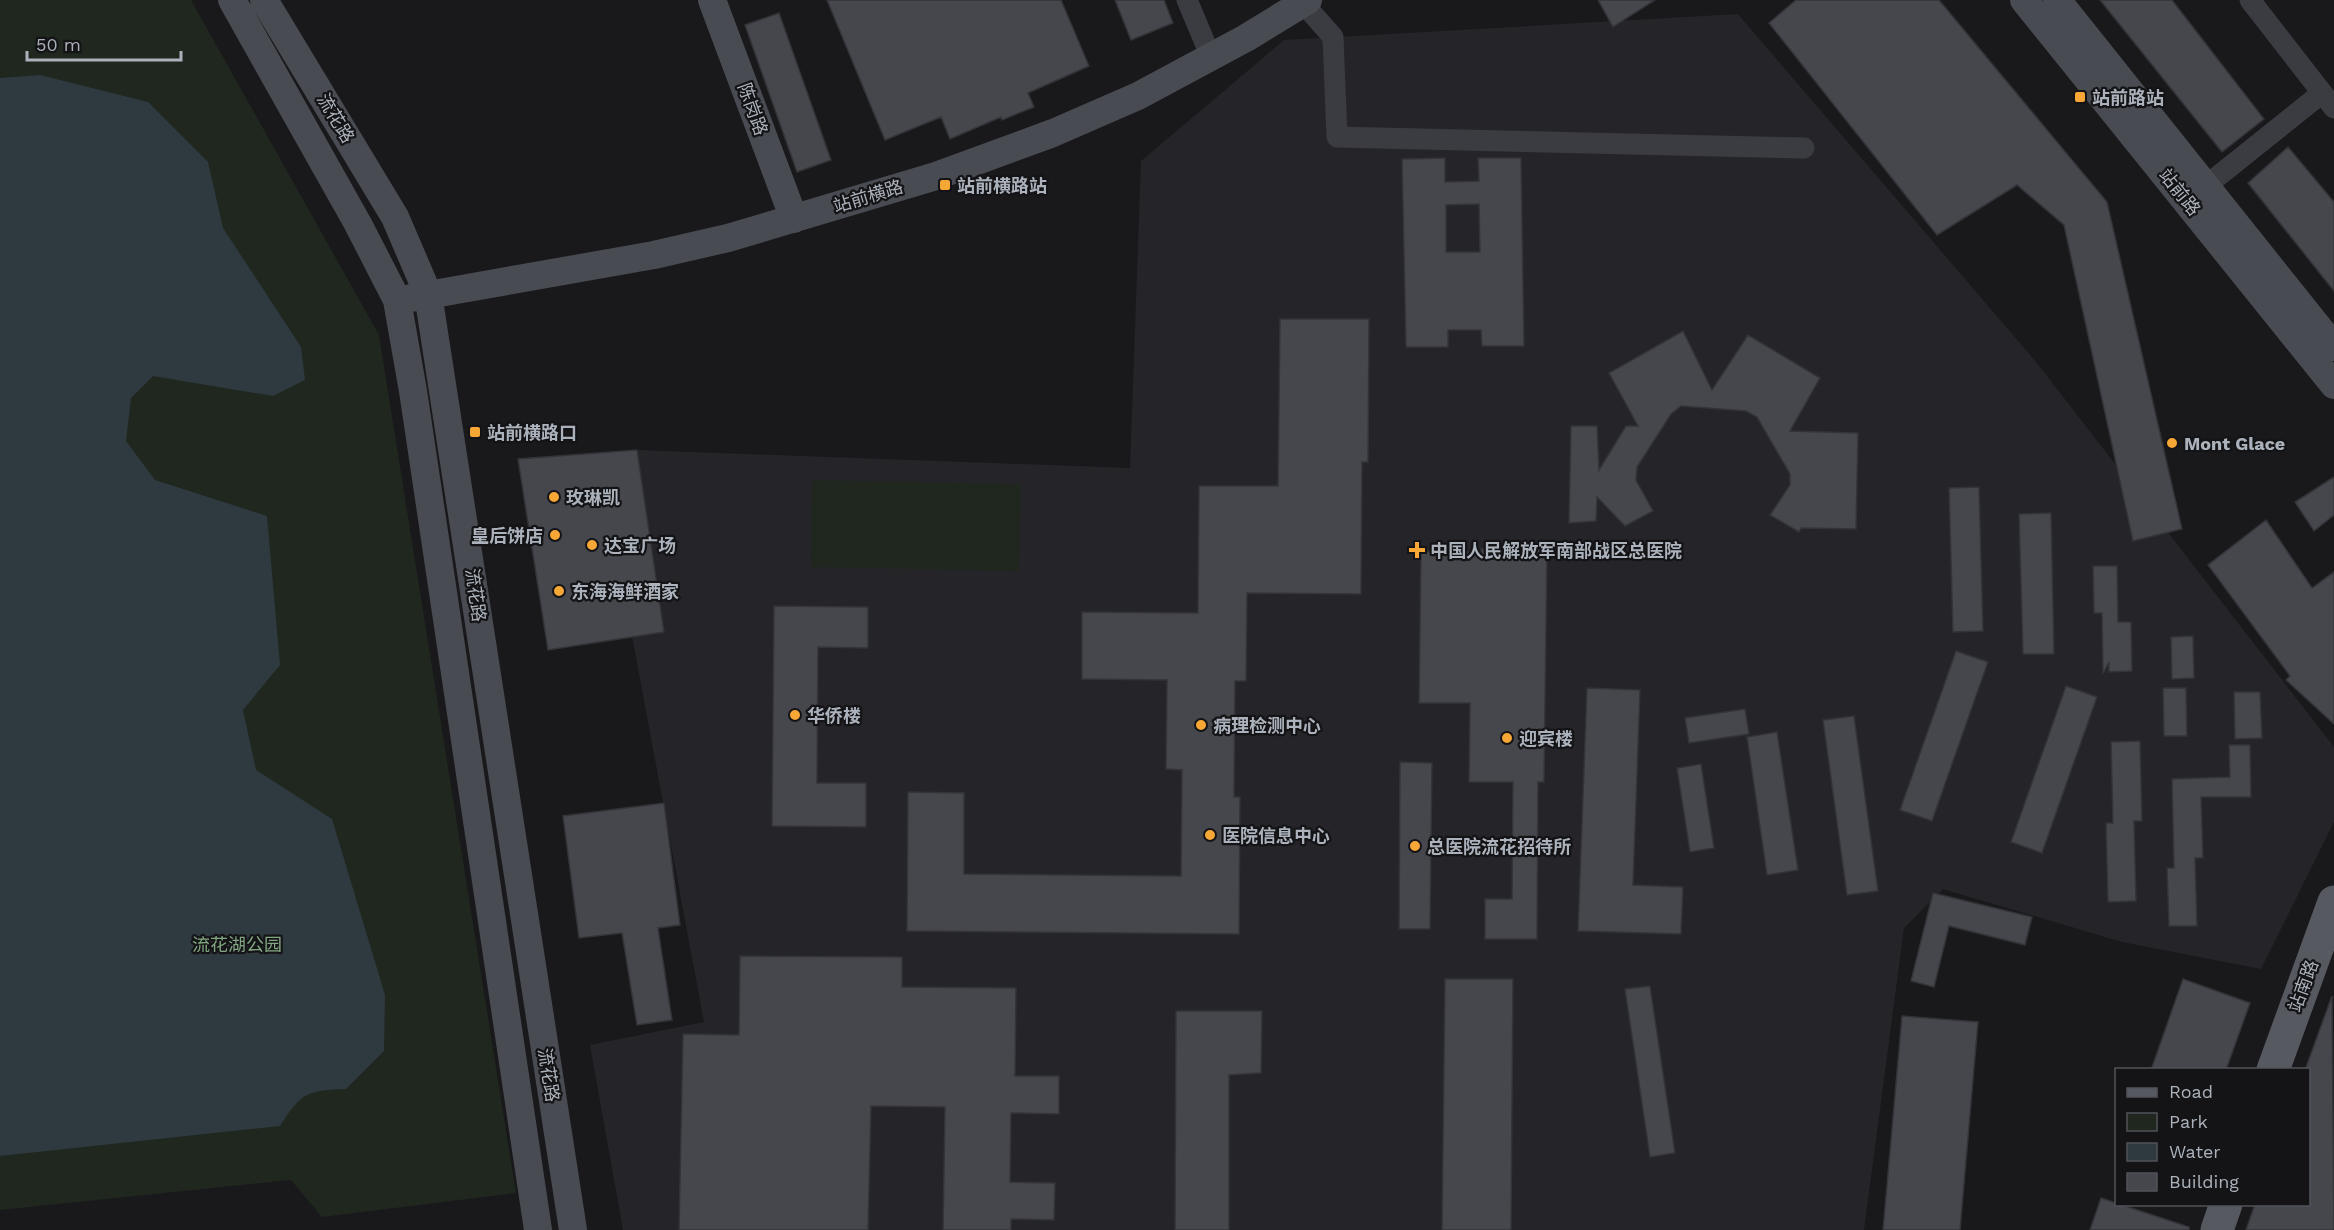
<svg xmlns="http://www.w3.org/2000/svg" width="2334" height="1230" viewBox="0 0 2334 1230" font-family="'Work Sans','Noto Sans SC',sans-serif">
	<rect width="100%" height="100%" fill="#19191c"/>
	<path fill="#252529" d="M1738 14 2037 363 2334 747V822L2261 969 2122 942 1943 889 1904 928 1864 1230H623L590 1045 704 1022 632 636 664 631 637 450 1130 468 1141 161 1284 40Z"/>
	<path fill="#1f271f" d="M0 0H191L379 335 516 1193 322 1217 291 1180 0 1210Z
		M812 480 1021 484 1019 571 811 567Z"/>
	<path fill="#2f3a40" d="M40 75 148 102 208 162 223 228 301 347 305 380 273 396 153 376 131 398 126 441 155 480 267 516 280 665 243 710 256 770 332 819 385 995 384 1051 346 1089C307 1090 301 1093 280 1126L0 1156V78Z"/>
	<path fill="#45474c" stroke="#333438" stroke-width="1.5" fill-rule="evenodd" d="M827 0H1061L1089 66 1028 93 1034 107 1002 120 1001 117 950 139 941 117 885 140Z
		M1115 0H1164L1173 23 1131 40Z
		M1598 0H1655L1613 27Z
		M1796 0H1939L2107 202 2182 529 2133 541 2064 225 2017 185 1937 235 1769 23Z
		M2100 0H2172L2264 119 2222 152Z
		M779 13 831 160 797 172 745 25Z
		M2288 147 2334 202V291L2248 183Z
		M1445 158V182L1479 181 1478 158H1521L1524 346H1482L1481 330H1448V347H1406L1402 159ZM1479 204 1480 252H1446V205Z
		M1280 319H1369L1368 462H1362L1361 594 1247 593 1246 681H1235L1234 797H1240L1239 934 907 931 908 792 964 793V874L1181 876 1182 770 1166 769 1167 680 1082 679V612L1198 613 1199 486H1278Z
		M1683 331 1712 390 1748 335 1820 378 1790 431 1858 433 1856 529 1801 528 1799 532 1770 515 1790 485V474L1757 417 1746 411 1681 406 1671 414 1637 467 1636 480 1653 511 1625 526 1597 497 1596 521 1569 523 1571 426H1597L1599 470 1626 426H1638L1609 373Z
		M637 450 664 632 548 650 518 459Z
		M2334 477V515L2314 531 2295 502Z
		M1979 487 1983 631 1953 632 1949 488Z
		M2051 513 2054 654H2023L2019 514Z
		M2266 520 2312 588 2334 572V724L2286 680 2290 676 2208 565Z
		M1481 549H1547L1544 782H1538L1537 939H1485V899H1512L1513 782H1469L1470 703H1419L1421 551 1481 552Z
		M2093 566H2117L2118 622H2131L2132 671 2109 672V662L2103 674 2102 613H2094Z
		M774 606 868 607V648L818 647 817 783H866V827L772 826Z
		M2193 636 2194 678 2172 679 2171 637Z
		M1956 651 1988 662 1932 821 1900 810Z
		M2066 686 2097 697 2042 853 2011 842Z
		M1587 688 1640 690 1633 885 1683 887 1681 934 1578 931Z
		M2163 688H2186L2187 736H2164Z
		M2234 692H2260L2262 738 2235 739Z
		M1745 709 1749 734 1689 743 1685 718Z
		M1854 716 1878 891 1847 895 1823 720Z
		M1777 732 1798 870 1767 875 1747 737Z
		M2140 741 2142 821H2134L2136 901 2108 902 2106 823H2113L2111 742Z
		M2229 745H2250L2251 797H2201L2203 858H2195L2197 926H2169L2167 868H2174L2172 779 2230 777Z
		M1400 762 1432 763 1430 929H1399Z
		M1701 764 1714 848 1690 852 1677 768Z
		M664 803 680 925 658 928 672 1020 637 1025 622 933 579 938 563 816Z
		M1933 893 2032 917 2025 945 1949 926 1934 987 1911 981Z
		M740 956 902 957V987L1016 988 1015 1076H1059V1114L1011 1113 1010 1182 1055 1183 1054 1220 1011 1219V1230H943L945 1107 871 1106 868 1230H679L683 1034 739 1035Z
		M1445 979H1513L1511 1230H1442Z
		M2183 979 2250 1003 2226 1070H2151Z
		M1650 986 1675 1153 1650 1157 1625 989Z
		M2332 996 2334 1230H2246L2255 1204H2308V1070H2305Z
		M1176 1011H1262L1261 1073 1229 1075V1230H1175Z
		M1902 1016 1978 1022 1960 1230H1883Z
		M2101 1198 2189 1227V1230H2090Z"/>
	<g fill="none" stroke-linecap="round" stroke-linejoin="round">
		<path stroke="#3a3c41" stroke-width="21" d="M1187 0 1211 57
			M2250 0 2334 108
			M1303 3 1333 37 1337 137 1804 148
			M2207 185 2322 93"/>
		<path stroke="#484b51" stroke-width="28" d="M232 0 358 224 397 300 413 391 538 1230
			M264 0 395 217 428 294 573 1230
			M712 0 794 219
			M2024 0 2334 385
			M2057 0 2334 347
			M411 298 654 255 728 238 936 176 1053 133 1138 96 1246 38 1308 0"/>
		<path stroke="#565960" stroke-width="33" d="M2273 1070 2334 902
			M2217 1230 2226 1204"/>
	</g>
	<g fill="#f7a736" stroke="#141417" stroke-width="2">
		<rect x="2074" y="91" width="12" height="12" rx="3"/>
		<rect x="939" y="179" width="12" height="12" rx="3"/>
		<rect x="469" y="426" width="12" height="12" rx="3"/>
		<circle cx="2172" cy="443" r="6"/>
		<circle cx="554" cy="497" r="6"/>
		<circle cx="555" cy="535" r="6"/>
		<circle cx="592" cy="545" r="6"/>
		<path d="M1414 541h6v6h6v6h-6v6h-6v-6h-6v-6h6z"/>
		<circle cx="559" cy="591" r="6"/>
		<circle cx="795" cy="715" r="6"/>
		<circle cx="1201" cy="725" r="6"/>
		<circle cx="1507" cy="738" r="6"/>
		<circle cx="1210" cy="835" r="6"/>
		<circle cx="1415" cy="846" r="6"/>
	</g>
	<g text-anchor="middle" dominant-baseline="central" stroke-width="4.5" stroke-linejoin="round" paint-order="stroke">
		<g font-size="18" font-weight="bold" fill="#abb2bb" stroke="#141417" text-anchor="start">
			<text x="2092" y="97">站前路站</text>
			<text x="957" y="185">站前横路站</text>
			<text x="487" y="432">站前横路口</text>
			<text x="2184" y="443">Mont Glace</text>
			<text x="566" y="497">玫琳凯</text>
			<text x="543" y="535" text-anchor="end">皇后饼店</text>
			<text x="604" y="545">达宝广场</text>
			<text x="1430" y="550">中国人民解放军南部战区总医院</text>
			<text x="571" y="591">东海海鲜酒家</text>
			<text x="807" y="715">华侨楼</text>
			<text x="1213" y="725">病理检测中心</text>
			<text x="1519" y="738">迎宾楼</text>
			<text x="1222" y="835">医院信息中心</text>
			<text x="1427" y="846">总医院流花招待所</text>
		</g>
		<g font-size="18" fill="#abb2bb" stroke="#141417">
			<text transform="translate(753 109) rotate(70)">陈岗路</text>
			<text transform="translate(336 118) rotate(59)">流花路</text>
			<text transform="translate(2180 192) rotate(51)">站前路</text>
			<text transform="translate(868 196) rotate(-17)">站前横路</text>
			<text transform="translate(476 595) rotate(82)">流花路</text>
			<text transform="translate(2303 986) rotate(-70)">站南路</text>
			<text transform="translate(549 1075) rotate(81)">流花路</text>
		</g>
		<g font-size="18" fill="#83a782" stroke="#141417">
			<text x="237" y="944">流花湖公园</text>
		</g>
	</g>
	<rect x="2115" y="1068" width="195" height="138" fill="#141417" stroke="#505359" stroke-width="1.5"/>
	<rect x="2127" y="1088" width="30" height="9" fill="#565960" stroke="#505359" stroke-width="1.5"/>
	<text x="2169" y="1098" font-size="18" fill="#abb2bb">Road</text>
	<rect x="2127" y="1113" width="30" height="18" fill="#1f271f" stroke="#505359" stroke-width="1.5"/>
	<text x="2169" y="1128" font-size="18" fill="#abb2bb">Park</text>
	<rect x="2127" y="1143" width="30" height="18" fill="#2f3a40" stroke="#505359" stroke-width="1.5"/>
	<text x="2169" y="1158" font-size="18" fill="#abb2bb">Water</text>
	<rect x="2127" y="1173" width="30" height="18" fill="#45474c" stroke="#505359" stroke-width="1.5"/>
	<text x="2169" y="1188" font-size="18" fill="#abb2bb">Building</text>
	<path d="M27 51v9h154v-9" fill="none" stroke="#abb2bb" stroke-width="3"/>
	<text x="36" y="51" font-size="18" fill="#abb2bb" stroke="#141417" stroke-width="4.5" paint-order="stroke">50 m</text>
</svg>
